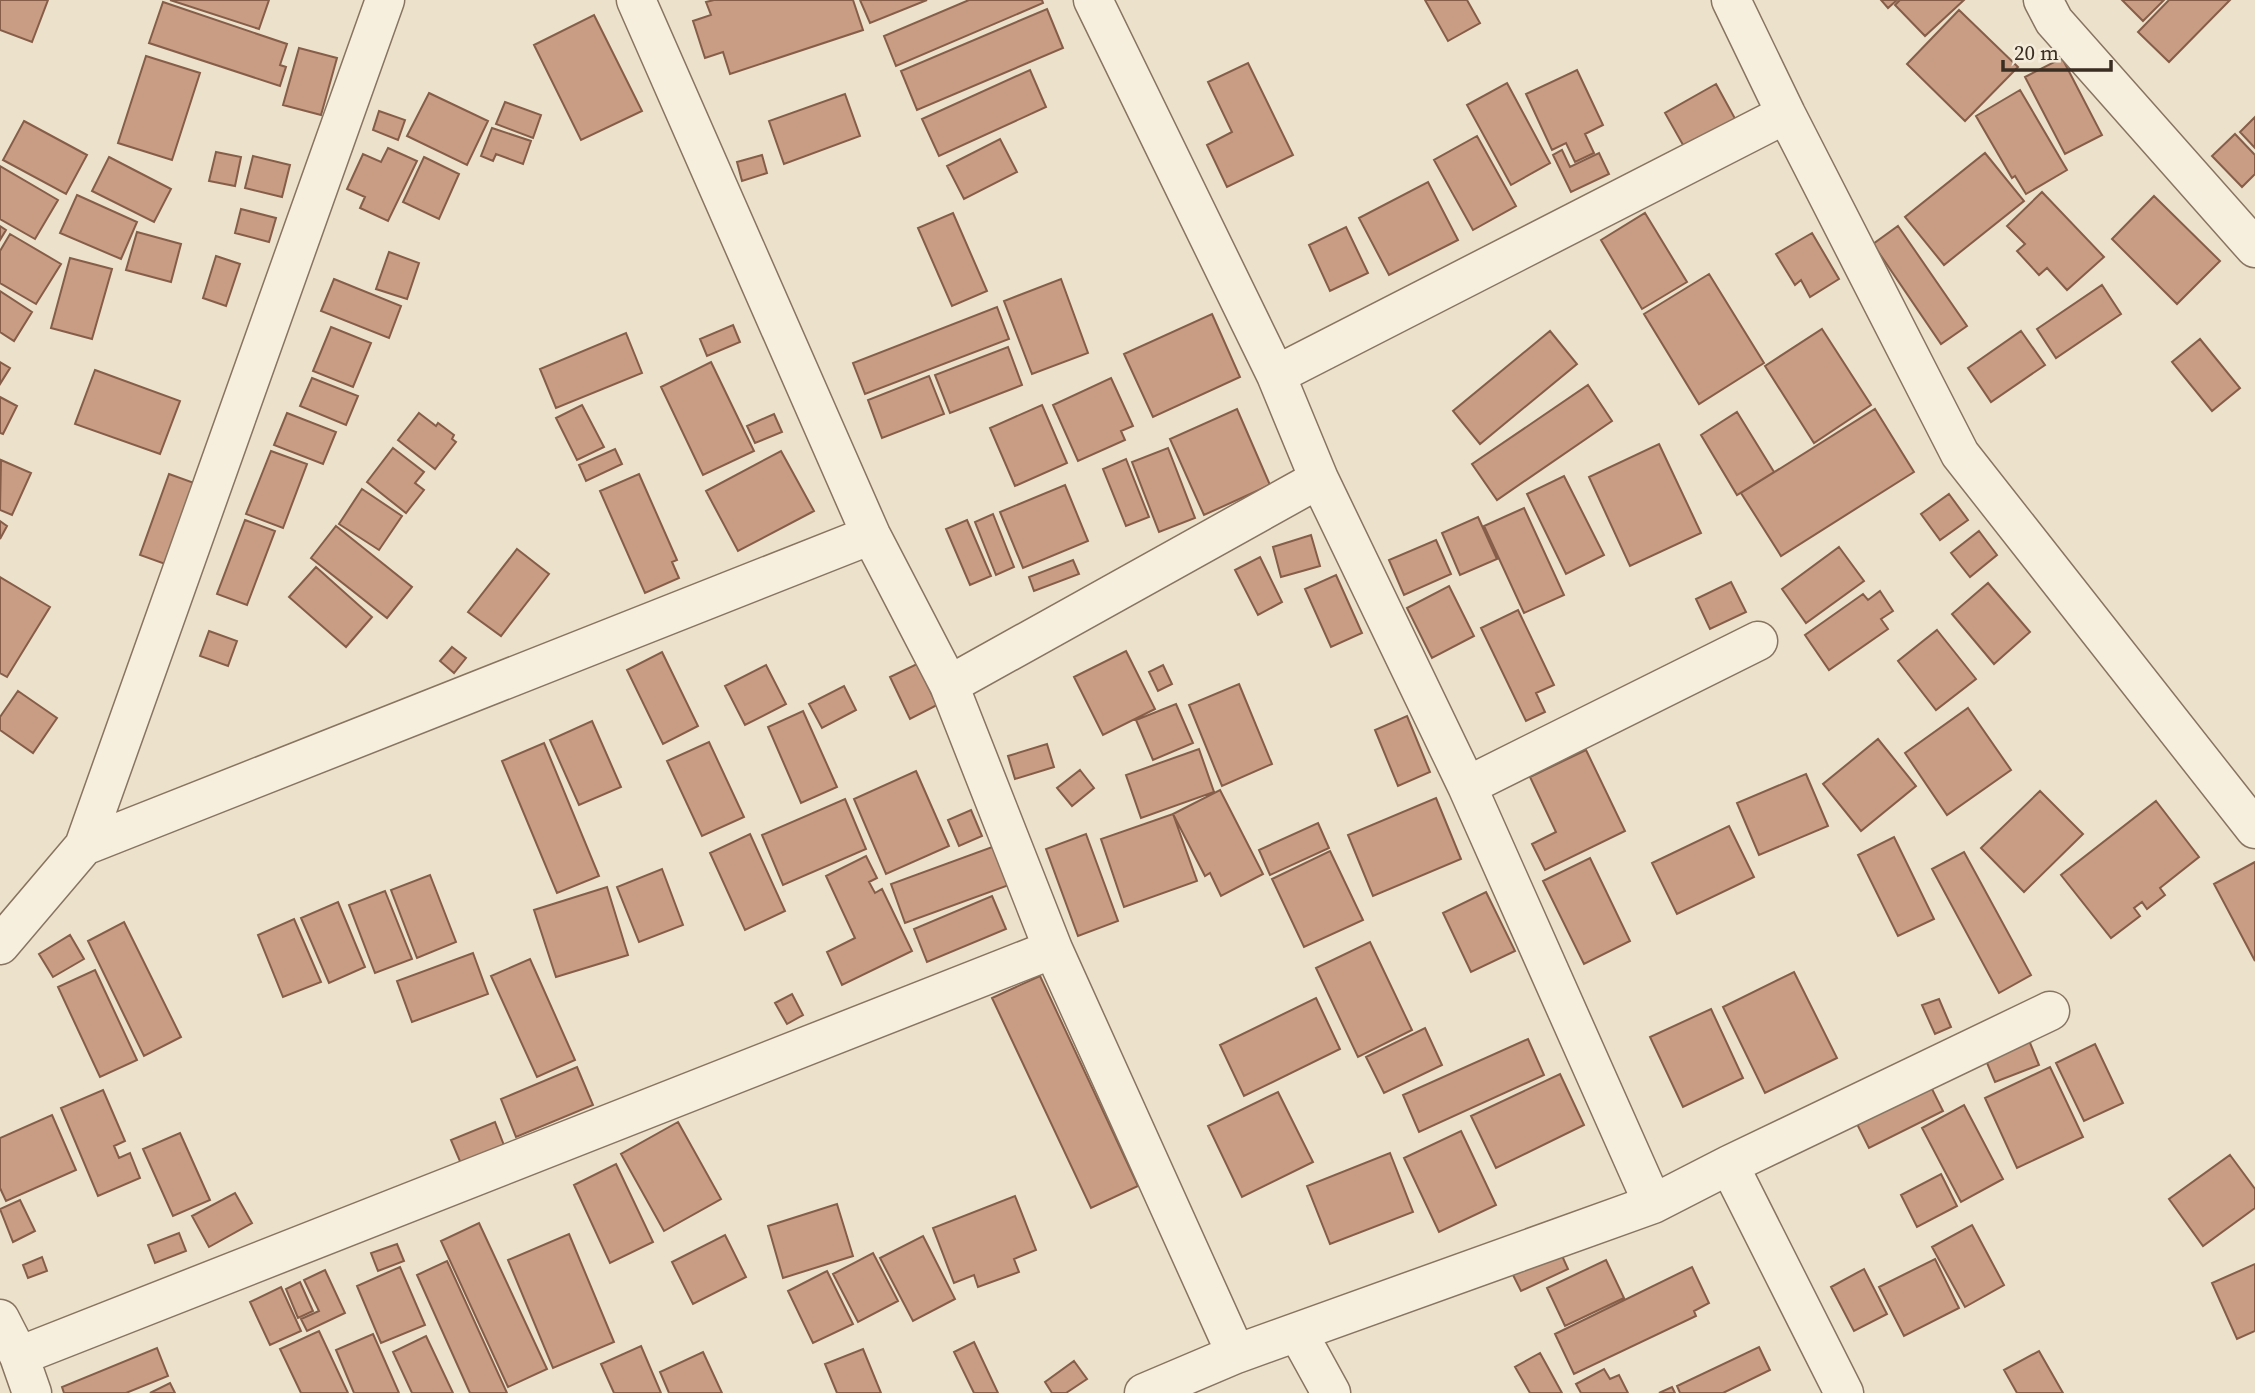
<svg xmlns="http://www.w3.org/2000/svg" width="2255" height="1393" viewBox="0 0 2255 1393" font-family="'Source Serif 4',serif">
	<rect width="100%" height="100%" fill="#ece1cb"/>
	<path fill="#c89d84" stroke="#865d48" stroke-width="2" d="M0 0H48L32 42 0 30Z
		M170 0H269L259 29Z
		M714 0H853L863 30 730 74 723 52 705 58 693 21 711 15 706 2Z
		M860 0H927L870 23Z
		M969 0H1042L1043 3 896 66 884 36Z
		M1425 0H1467L1480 23 1448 41Z
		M1881 0H1897L1888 8Z
		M1900 0H1964L1925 36 1895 5Z
		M2122 0H2164L2143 21Z
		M2169 0H2230L2169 62 2138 32Z
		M163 2 287 44 280 65 286 67 280 86 149 43Z
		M1047 9 1063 48 917 110 901 71Z
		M1959 10 2018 67 1965 121 1907 64Z
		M594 15 642 111 581 140 534 45Z
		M299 48 337 58 321 115 283 105Z
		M146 56 200 73 172 160 118 143Z
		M2062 58 2102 135 2065 154 2025 77Z
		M1248 63 1293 155 1227 187 1207 145 1232 132 1208 82Z
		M1030 70 1046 107 939 156 922 119Z
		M1577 70 1603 125 1585 134 1594 153 1575 162 1566 143 1552 150 1526 94Z
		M1507 83 1550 163 1511 185 1467 105Z
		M1716 84 1738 124 1687 152 1665 113Z
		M2020 90 2067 170 2026 194 2015 176 2012 178 1976 116Z
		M429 93 488 121 467 165 407 136Z
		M845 94 860 136 784 164 769 121Z
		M505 102 541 115 533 138 496 124Z
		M379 111 405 120 398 140 373 130Z
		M2255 117V148L2240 132Z
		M24 121 87 155 66 194 3 160Z
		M492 128 531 141 523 164 496 154 493 161 481 156Z
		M2235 134 2255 155V174L2242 187 2212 156Z
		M1477 136 1516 206 1473 230 1434 160Z
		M1000 139 1017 172 964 199 947 166Z
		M388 148 417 161 388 221 360 208 365 197 347 189 363 154 381 162Z
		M1562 150 1570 167 1599 153 1609 174 1571 192 1553 155Z
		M216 152 241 157 235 186 209 181Z
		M1985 153 2024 201 1944 265 1905 217Z
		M762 155 767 173 742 181 737 162Z
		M253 156 290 165 282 197 245 188Z
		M109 157 171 189 154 222 92 191Z
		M424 157 459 174 439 219 403 202Z
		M0 166 58 200 35 239 0 219Z
		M1428 182 1458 240 1389 275 1359 218Z
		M2042 192 2104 257 2067 290 2047 268 2039 275 2017 251 2025 244 2007 226Z
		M77 195 137 222 121 259 60 233Z
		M2154 196 2220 261 2177 304 2112 239Z
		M241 209 276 218 269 242 235 233Z
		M953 213 987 291 952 306 918 228Z
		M1645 213 1687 282 1642 309 1601 240Z
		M0 226 6 230 0 240Z
		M1898 226 1967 326 1941 344 1873 244Z
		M1346 227 1368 273 1330 291 1309 245Z
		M137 232 181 244 171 282 126 270Z
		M1812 233 1839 279 1810 297 1801 280 1795 285 1776 254Z
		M10 234 61 264 36 304 0 283V251Z
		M389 252 419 263 407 299 376 289Z
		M216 256 240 264 226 306 203 298Z
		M70 258 112 269 92 339 51 328Z
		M1709 274 1764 363 1699 404 1644 314Z
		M334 279 401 306 389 338 321 311Z
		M1061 279 1088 353 1032 374 1004 301Z
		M2102 285 2121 314 2056 358 2037 329Z
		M0 291 32 312 14 341 0 332Z
		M997 307 1009 339 865 394 853 363Z
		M1212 314 1240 377 1153 417 1124 354Z
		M733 325 740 342 707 356 700 339Z
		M331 327 371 343 353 387 313 371Z
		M1822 329 1871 405 1814 443 1765 366Z
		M1550 331 1577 364 1480 444 1453 411Z
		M2021 331 2045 365 1991 402 1968 368Z
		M626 333 642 373 556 408 540 369Z
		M2200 339 2240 388 2212 411 2172 362Z
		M1008 347 1022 385 950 413 935 375Z
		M0 362 10 368 0 384Z
		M711 362 754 451 703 475 661 387Z
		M95 370 180 401 160 454 75 424Z
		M929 376 944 414 882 438 868 400Z
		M312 378 358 396 346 425 300 406Z
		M1111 378 1133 426 1121 431 1125 440 1078 461 1053 405Z
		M1588 385 1612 421 1497 500 1472 464Z
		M0 397 17 406 3 434 0 433Z
		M582 405 604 447 577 460 556 418Z
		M1042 405 1067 463 1015 486 990 428Z
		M1237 409 1270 485 1204 515 1170 439Z
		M1875 409 1914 472 1781 556 1741 493Z
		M1737 412 1774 472 1737 495 1701 435Z
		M287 413 336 432 323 464 274 445Z
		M419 413 436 426 438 423 454 435 452 439 456 442 435 469 398 440Z
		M774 414 782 432 755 443 747 426Z
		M1659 444 1701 533 1630 566 1589 477Z
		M393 448 424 472 415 483 424 490 406 513 367 482Z
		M1168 448 1195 518 1159 532 1132 462Z
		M615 449 622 464 586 481 579 465Z
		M271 451 307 464 283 528 246 514Z
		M781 451 814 511 738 551 706 491Z
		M1126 459 1149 517 1126 526 1103 469Z
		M1 460 31 473 12 515 0 510Z
		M169 474 197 484 168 565 140 555Z
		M639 474 677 560 672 562 679 578 645 593 600 491Z
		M1564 476 1604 555 1566 574 1527 494Z
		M1065 485 1088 541 1023 568 1000 512Z
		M362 489 402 516 379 550 339 524Z
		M1949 494 1968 520 1940 540 1921 514Z
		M1524 508 1564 595 1524 613 1484 526Z
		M993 514 1014 567 996 575 975 522Z
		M1478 517 1497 559 1460 575 1442 533Z
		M245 520 275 531 247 605 217 594Z
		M967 520 991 576 970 585 946 529Z
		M0 521 7 526 0 539Z
		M336 526 412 587 387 618 311 558Z
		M1979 531 1997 555 1970 577 1951 553Z
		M1311 535 1320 566 1281 577 1273 547Z
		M1436 540 1451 574 1404 595 1389 560Z
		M1839 547 1864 581 1806 623 1782 589Z
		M517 549 549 574 501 636 468 612Z
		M1260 557 1282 602 1258 615 1235 570Z
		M1073 560 1079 574 1034 591 1029 577Z
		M316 567 372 617 346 647 289 597Z
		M1336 575 1362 633 1331 647 1305 589Z
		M0 577 50 607 7 677 0 673Z
		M1731 582 1746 612 1710 629 1696 599Z
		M1988 583 2030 632 1994 664 1952 614Z
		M1449 586 1474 636 1432 658 1407 608Z
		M1880 591 1893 611 1881 619 1888 629 1829 670 1805 635 1863 594 1868 600Z
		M1518 610 1554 685 1536 693 1545 712 1526 721 1481 628Z
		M1937 630 1976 679 1936 710 1898 661Z
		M209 631 237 641 228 666 200 656Z
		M452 647 466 658 454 673 440 661Z
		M1126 651 1155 709 1103 735 1074 677Z
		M662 652 698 726 663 744 627 670Z
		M917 664 937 705 910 719 890 677Z
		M766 665 786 704 745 725 725 686Z
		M1163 665 1172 684 1158 691 1149 672Z
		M1239 684 1272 764 1222 786 1189 705Z
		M844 686 856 710 822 728 809 704Z
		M18 691 57 718 33 753 0 730V717Z
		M1176 704 1193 743 1153 760 1136 720Z
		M1968 708 2011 770 1947 815 1905 753Z
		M803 711 837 787 801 803 768 727Z
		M1407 716 1430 772 1398 786 1375 730Z
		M592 721 621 787 579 805 550 740Z
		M1878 739 1916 786 1861 831 1823 784Z
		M709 742 744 817 702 836 667 761Z
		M544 743 599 876 557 893 502 761Z
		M1047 744 1054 767 1015 779 1008 756Z
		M1199 749 1214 792 1141 818 1126 775Z
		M1586 750 1625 831 1545 870 1532 844 1556 832 1530 777Z
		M1080 770 1094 788 1072 806 1057 788Z
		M916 771 949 846 886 874 854 799Z
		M1806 774 1828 826 1759 855 1737 803Z
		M1220 790 1263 874 1221 896 1210 873 1205 876 1173 814Z
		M2040 791 2083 834 2024 892 1981 848Z
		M1436 798 1461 859 1373 896 1348 835Z
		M845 799 866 849 783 885 762 835Z
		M2156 801 2199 857 2160 888 2165 895 2147 909 2142 902 2134 908 2140 916 2111 938 2061 875Z
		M971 810 982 836 959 846 948 820Z
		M1173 814 1197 881 1124 907 1101 839Z
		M1318 823 1329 848 1270 875 1259 850Z
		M1729 826 1754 877 1677 914 1652 863Z
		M750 834 785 911 745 930 710 853Z
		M1086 834 1118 921 1078 936 1046 849Z
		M1894 837 1934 919 1898 936 1858 855Z
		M995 846 1009 885 905 923 891 884Z
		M1330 851 1363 920 1304 947 1272 879Z
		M1964 852 2031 975 1999 993 1932 869Z
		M866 856 877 878 869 882 875 893 882 889 912 951 842 985 827 952 855 938 826 876Z
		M1590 858 1630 941 1584 964 1543 881Z
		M2255 862V961L2214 884Z
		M662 869 683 925 639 942 617 887Z
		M430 875 456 942 417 958 391 890Z
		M607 887 628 955 556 977 534 910Z
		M385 891 412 959 375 973 349 905Z
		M1486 892 1515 951 1471 972 1443 913Z
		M992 896 1006 929 927 962 914 929Z
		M338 902 365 967 329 983 301 918Z
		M294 919 321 982 283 997 258 935Z
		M124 922 181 1037 144 1056 88 941Z
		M70 935 84 959 53 977 39 954Z
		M1370 942 1412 1030 1358 1057 1316 968Z
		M473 953 488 994 412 1022 397 981Z
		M530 959 575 1060 537 1077 491 976Z
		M95 970 137 1060 100 1077 58 987Z
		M1794 972 1837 1058 1765 1093 1723 1007Z
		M1040 976 1138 1186 1091 1208 992 998Z
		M792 994 803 1015 787 1024 775 1003Z
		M1316 998 1340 1049 1244 1096 1220 1045Z
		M1939 999 1951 1027 1935 1034 1922 1005Z
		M1711 1009 1743 1078 1683 1107 1650 1037Z
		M1425 1028 1442 1065 1384 1093 1366 1057Z
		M2026 1033 2039 1065 1995 1082 1982 1051Z
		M1528 1039 1544 1075 1419 1132 1403 1095Z
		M2095 1044 2123 1103 2084 1121 2056 1063Z
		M577 1067 593 1105 516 1137 501 1099Z
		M2050 1067 2083 1137 2017 1168 1985 1098Z
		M1924 1073 1943 1111 1869 1148 1850 1110Z
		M1560 1074 1584 1125 1496 1168 1471 1116Z
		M103 1090 125 1141 114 1146 119 1158 130 1153 140 1178 98 1196 61 1108Z
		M1278 1092 1313 1162 1242 1197 1208 1126Z
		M1964 1105 2003 1179 1961 1202 1922 1128Z
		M52 1115 76 1170 6 1201 0 1188V1138Z
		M495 1122 505 1148 462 1166 451 1140Z
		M678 1122 721 1199 664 1231 621 1154Z
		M1461 1131 1496 1205 1439 1232 1404 1158Z
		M180 1133 210 1200 173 1216 143 1149Z
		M1390 1153 1413 1212 1330 1244 1307 1186Z
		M2230 1155 2255 1189V1208L2203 1246 2169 1199Z
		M616 1164 653 1242 610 1263 574 1185Z
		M1941 1174 1957 1206 1917 1227 1901 1195Z
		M235 1193 252 1223 209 1247 192 1216Z
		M1015 1196 1036 1250 1014 1259 1019 1272 978 1287 974 1275 954 1283 933 1228Z
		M20 1200 35 1231 13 1242 0 1209Z
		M837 1204 853 1256 783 1278 768 1226Z
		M479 1223 547 1369 508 1387 441 1241Z
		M1972 1225 2004 1285 1965 1307 1932 1247Z
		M179 1233 186 1251 155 1263 148 1245Z
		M569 1234 614 1342 553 1368 508 1260Z
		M725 1235 746 1277 693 1304 672 1262Z
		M923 1236 955 1299 913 1321 880 1258Z
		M1554 1238 1568 1269 1521 1291 1506 1261Z
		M397 1244 404 1261 378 1271 371 1253Z
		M873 1253 898 1301 858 1322 833 1274Z
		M42 1257 47 1271 28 1278 23 1265Z
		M1935 1259 1959 1308 1904 1336 1879 1287Z
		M1606 1260 1624 1298 1565 1326 1547 1288Z
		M447 1261 507 1393H470L417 1275Z
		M2255 1264V1331L2237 1339 2212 1283Z
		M400 1267 425 1325 381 1343 357 1286Z
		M1692 1267 1709 1303 1694 1311 1696 1316 1574 1374 1555 1334Z
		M1864 1269 1887 1314 1854 1331 1831 1287Z
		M325 1270 345 1313 307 1331 301 1319 319 1311 304 1280Z
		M827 1271 853 1324 813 1343 788 1291Z
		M300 1282 313 1311 298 1318 286 1289Z
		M281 1287 301 1331 270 1345 250 1302Z
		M319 1331 348 1393H301L280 1349Z
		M373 1334 399 1393H354L336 1350Z
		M426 1336 453 1393H412L393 1352Z
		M974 1342 998 1393H974L954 1352Z
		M641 1346 661 1393H614L601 1364Z
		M1759 1347 1770 1370 1723 1393H1680L1677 1386Z
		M157 1348 168 1376 126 1393H64L62 1387Z
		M863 1349 881 1393H837L825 1364Z
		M2039 1351 2063 1393H2017L2004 1370Z
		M703 1352 722 1393H669L660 1372Z
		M1540 1353 1562 1393H1530L1515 1367Z
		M1074 1361 1087 1379 1066 1393H1052L1045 1382Z
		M1604 1369 1610 1379 1619 1375 1628 1393H1581L1576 1384Z
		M170 1383 175 1393H150Z
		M1672 1387 1675 1393H1659Z"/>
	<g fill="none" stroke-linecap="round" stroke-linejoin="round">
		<g stroke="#887460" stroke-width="41">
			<path id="minor" d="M636 0 871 535 949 685
				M1093 0 1276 375
				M1731 0 1786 114 1960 454 2255 829
				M2043 0 2054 21 2255 248
				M1319 479 1467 786 1653 1204
				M1467 786 1758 641
				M84 846 871 535
				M0 945 84 846 385 0
				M1729 1165 1844 1393
				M0 1319 19 1356 32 1393
				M1298 1333 1331 1393
				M1236 1354 1053 949 949 685 1319 479 1276 375 1786 114
				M19 1356 1053 949
				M1144 1393 1236 1354 1653 1204 1729 1165 2050 1011"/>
		</g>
		<use href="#minor" stroke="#f7efde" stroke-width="38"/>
	</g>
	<path d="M2003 60v10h108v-10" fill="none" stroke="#3a2d22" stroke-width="3.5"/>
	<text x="2014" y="60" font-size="21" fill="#3a2d22" stroke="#f4ebda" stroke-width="5" paint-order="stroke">20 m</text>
</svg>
